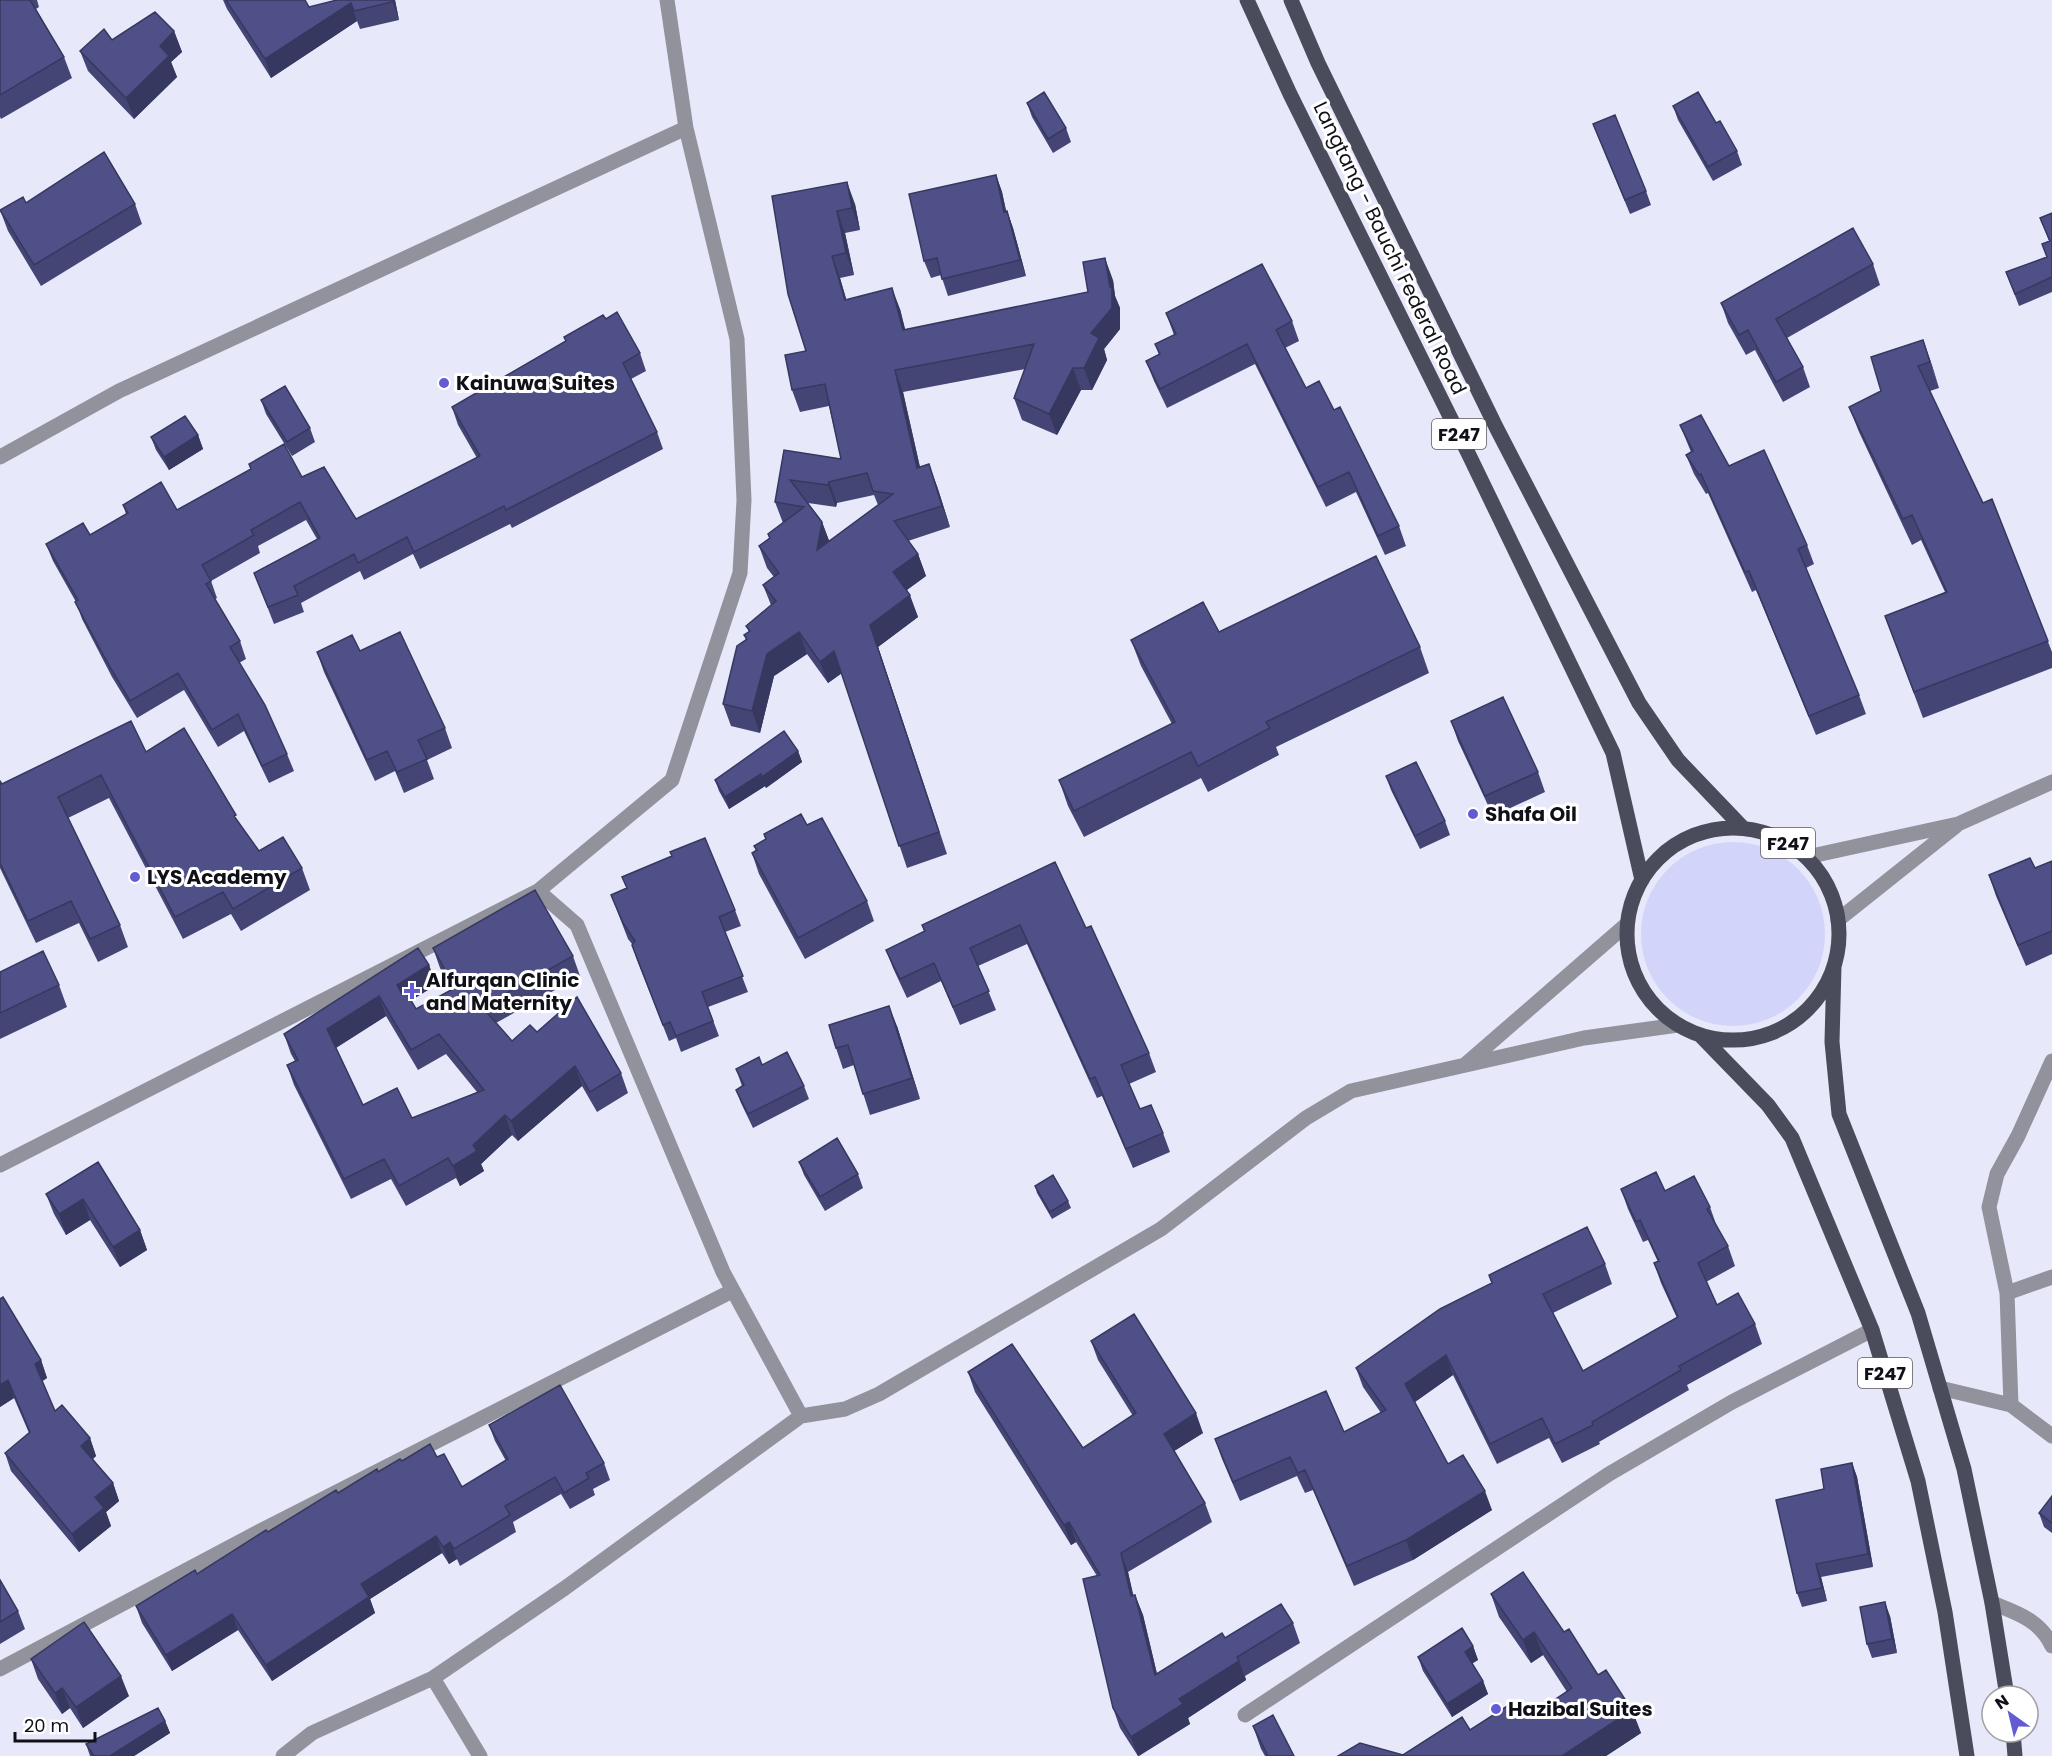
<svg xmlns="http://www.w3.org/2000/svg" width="2052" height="1756" viewBox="0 0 2052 1756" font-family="Poppins,sans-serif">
	<rect width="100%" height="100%" fill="#e7e9fb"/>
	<path fill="#d2d5f9" d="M1641 934a92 92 0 1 1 184 0a92 92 0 1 1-184 0Z"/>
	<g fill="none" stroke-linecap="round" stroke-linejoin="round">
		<path stroke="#91929c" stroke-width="15" d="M1992 1603C2017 1613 2040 1620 2052 1646"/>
		<path stroke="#91929c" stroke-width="15" d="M0 457 119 391 686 128
			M1807 857 1958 824 2052 782
			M538 891 577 925 723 1272 801 1416
			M1838 920 1956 826
			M1466 1064 1627 924
			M0 1165 538 891 672 780 740 573 744 500 737 339 686 128 667 0
			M2007 1293 2052 1277
			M1940 1388 2011 1405 2052 1436
			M2011 1405 2007 1293 1989 1207 1997 1174 2018 1136 2052 1061
			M0 1669 260 1531 732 1291
			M433 1678 480 1756
			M1245 1715 1609 1474 1732 1402 1872 1330
			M283 1756 312 1733 433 1678 565 1588 801 1416 845 1409 879 1394 1161 1229 1306 1118 1351 1091 1584 1038 1678 1025"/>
		<path stroke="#4a4b5b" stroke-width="15" d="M1247 0 1290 94 1470 457 1613 753 1642 880
			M1291 0 1318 63 1497 429 1639 703 1678 760 1743 828
			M1627 934a106 106 0 1 1 212 0a106 106 0 1 1-212 0Z
			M1834 966 1832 1042 1839 1114 1918 1313 1964 1469 1992 1603 2007 1696
			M1700 1035 1768 1105 1792 1138 1872 1330 1918 1481 1945 1612 1967 1756
			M2013 1732 2015 1756"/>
	</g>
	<path fill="#444575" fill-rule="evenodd" d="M0 0H37L39 7 36 9 64 57 72 78 1 119 0 117Z
		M223 0H305L309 7 395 0 399 20 360 29 357 21 271 78 227 9Z
		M174 31 182 52 171 62 177 77 134 119 88 71 80 51 112 40Z
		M1027 103 1066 128 1071 142 1053 153 1032 117Z
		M1673 106 1716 123 1737 151 1742 165 1713 181 1678 120Z
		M1593 124 1646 191 1651 205 1630 214Z
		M996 175 1002 192 1006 211H1007L1013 228 1026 276 948 296 941 275 931 278 924 261Z
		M772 196 855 204 860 230 845 233 854 275 840 278 846 299 900 309 905 330 1088 292 1113 280 1115 296 1120 308V329L1104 349 1107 360 1092 390H1081L1057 435 1022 420 1014 398 1025 369 903 392 920 467 937 486 950 527 908 541 918 554 926 576 907 590 918 617 878 647 947 854 907 868 842 673 828 683 807 654 774 676 760 733 731 726 723 704 746 640 744 635 749 632 746 626 771 605 763 585 774 577 767 568 759 546 769 538 768 534 783 523 775 502 784 450 841 459 829 406 800 412 792 390 806 351ZM874 495 878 505 829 541 822 522 808 503 836 507 837 503Z
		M26 203 135 204 142 224 41 286 8 231 0 210Z
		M2052 213V292L2019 306 2006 272 2047 257 2042 244 2049 241 2040 218Z
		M1873 264 1880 285 1787 338 1803 367 1810 387 1783 402 1755 350 1746 355 1728 323 1721 303Z
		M1166 313 1292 321 1299 341 1285 348 1306 388 1334 410 1399 526 1406 546 1385 555 1356 492 1326 507 1255 364 1167 408 1154 381 1146 361 1159 355 1155 344 1174 335Z
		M606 319 640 353 646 371 631 379 657 432 663 449 512 528 510 524 420 569 413 554 364 580 360 571 301 603 304 612 274 624 254 573 317 539 306 520 258 546 260 553 211 581 217 598 215 599 240 641 246 659 239 663 287 754 294 771 269 783 244 731 218 747 184 690 137 718 112 677 82 619 76 602 53 561 46 544 90 535 126 514 123 505 177 510 251 469 249 464 302 477 356 519 477 458 458 425 452 407 566 342 564 337Z
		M1923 340 1939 388 1930 391 1983 503 1992 499 2052 652V668L1923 718 1885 616 1945 592 1921 540 1912 545 1859 432 1849 407 1881 391Z
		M261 400 310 428 315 442 292 456 266 414Z
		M1680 425 1729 466 1807 545 1814 564 1806 568 1859 695 1866 714 1816 735 1756 590 1752 592 1708 493 1706 494 1694 474 1686 455 1691 452Z
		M198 435 203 449 169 470 156 450 151 437Z
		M1219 632 1420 647 1429 673 1276 747 1279 755 1208 792 1201 778 1084 837 1068 806 1059 780 1172 724 1141 666 1131 640Z
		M360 651 445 728 452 748 427 760 434 779 404 793 395 771 375 781 324 672 317 652Z
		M1451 721 1538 772 1545 792 1493 816 1458 741Z
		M798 751 802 762 766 788 765 786 729 809 719 791 715 780Z
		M146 752 239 823 259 851 302 868 310 890 241 931 231 914 183 939 109 798 68 818 120 925 128 947 98 962 79 923 36 943 0 868V781L2 784Z
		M1386 776 1445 821 1450 835 1420 849 1391 790Z
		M807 825 867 901 874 921 805 959 759 874 752 853 756 851 754 846 766 840 764 834Z
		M2052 861V954L2026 966 1996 896 1989 875 2035 868Z
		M1055 862 1086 928 1149 1053 1156 1072 1129 1084 1140 1109 1163 1133 1170 1152 1133 1168 1102 1096 1097 1098 1027 944 978 966 996 1010 960 1025 941 981 907 998 893 968 886 950 924 932 922 925Z
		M622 877 735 910 741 926 725 932 748 992 708 1007 719 1036 681 1052 676 1038 669 1041 637 960 632 944 628 939 611 895 627 888Z
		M433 948 573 956 580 976 496 1023 512 1041 537 1032 621 1073 628 1093 597 1112 582 1086 518 1141 512 1135 481 1164 484 1171 460 1186 456 1178 406 1206 391 1179 351 1199 294 1085 287 1065 295 1061 291 1054 284 1034 429 965 436 985 411 1000 416 1009 452 989 440 968ZM386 1016 418 1070 446 1054 477 1092 412 1118 363 1105 336 1048Z
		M0 972 59 985 67 1007 0 1039Z
		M897 1026 920 1099 870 1115 854 1065 843 1069 836 1048Z
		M762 1065 804 1086 809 1099 753 1128 741 1103 736 1090 742 1086 736 1069Z
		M98 1162 140 1230 147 1250 120 1267 90 1220 66 1235 54 1214 46 1194Z
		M799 1162 858 1174 863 1188 825 1211 804 1175Z
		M1035 1186 1068 1201 1071 1208 1052 1219 1037 1193Z
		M1621 1189 1665 1191 1710 1207 1717 1227 1728 1246 1735 1266 1706 1282 1717 1305 1755 1324 1762 1344 1687 1385 1689 1390 1599 1442 1600 1444 1562 1463 1549 1438 1497 1464 1453 1375 1415 1402 1448 1464 1492 1510 1413 1560 1354 1586 1313 1490 1305 1493 1297 1476 1240 1501 1222 1459 1215 1439 1344 1432 1381 1413 1363 1387 1356 1368 1492 1283 1489 1275 1605 1264 1612 1284 1553 1313 1583 1371 1677 1318 1661 1283 1654 1263 1658 1262 1648 1240 1643 1242 1628 1209Z
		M0 1299 41 1360 47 1378 42 1381 55 1411 90 1438 96 1456 93 1459 113 1483 119 1501 106 1512 111 1526 79 1552 11 1471 5 1453 29 1433 14 1398 0 1407Z
		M1091 1341 1203 1433 1174 1451 1205 1503 1212 1522 1128 1572 1133 1596 1135 1595 1143 1615 1157 1674 1225 1638 1293 1623 1300 1643 1245 1676 1246 1680 1188 1718 1190 1724 1139 1756H1138L1120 1728 1113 1708 1097 1576 1076 1542 1071 1545 975 1392 968 1372 1083 1448 1133 1416 1098 1360Z
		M489 1425 604 1463 610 1480 593 1489 595 1495 570 1509 561 1494 513 1522 516 1532 460 1566 457 1559 449 1564 442 1553 370 1599 375 1613 272 1681 238 1630 172 1671 142 1623 136 1606 197 1574 268 1532 378 1472 402 1461 437 1457 462 1487 506 1461 495 1441Z
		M1852 1463 1857 1477 1873 1567 1821 1577 1827 1601 1802 1607 1797 1593 1824 1489Z
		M2052 1496V1533L2044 1527 2039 1513Z
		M0 1580 18 1611 25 1629 0 1644Z
		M1491 1594 1564 1632 1598 1675 1632 1710 1641 1733 1606 1756H1338L1403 1755 1470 1730 1527 1718 1567 1692 1543 1655 1531 1663 1499 1617Z
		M1890 1616 1897 1653 1872 1658 1867 1644Z
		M1473 1646 1478 1660 1472 1663 1483 1681 1488 1694 1452 1717 1423 1671 1418 1657Z
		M31 1659 129 1696 83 1728 70 1708 62 1714 38 1679Z
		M165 1721 170 1733 134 1756H90L86 1744Z
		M1253 1726 1294 1756H1265L1261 1749Z"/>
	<path fill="#37385f" d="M392 0H395L399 20Z
		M351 3 357 21 271 78 265 59Z
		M174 31 182 52 171 62 177 77 134 119 126 98 160 46Z
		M996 175 1002 192 1010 229 1004 212Z
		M847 182 855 204 860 230 852 208Z
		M837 211 845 233 854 275 846 253Z
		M1007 211 1013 228 1026 276 1020 260Z
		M832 256 840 278 853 322 845 300Z
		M1105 258 1113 280 1115 296 1120 308V329L1104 349 1107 360 1092 390 1084 368 1091 333 1110 287Z
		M892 288 900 309 911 352 903 330Z
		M1923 340 1932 365 1939 388 1930 362Z
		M1073 368 1081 390 1057 435 1049 414Z
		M895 370 903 392 925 490 917 468Z
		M198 435 203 449 169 470 164 457Z
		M929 464 937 486 950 527 942 506Z
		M829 482 837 503 836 507 828 485Z
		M822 522 830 543 817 550Z
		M918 554 926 576 901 594 893 572Z
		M910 595 918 617 878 647 947 854 870 625Z
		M799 632 807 654 774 676 760 733 752 711 767 654Z
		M834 651 842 673 828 683 820 662Z
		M798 751 802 762 766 788 762 777Z
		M761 774 765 786 729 809 725 797Z
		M429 965 436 985 404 1005 397 985Z
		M379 996 386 1016 334 1049 327 1029Z
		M889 1006 897 1026 920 1099 912 1078Z
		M575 1066 582 1086 518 1141 511 1121Z
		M505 1115 512 1135 481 1164 484 1171 460 1186 453 1166Z
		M83 1199 90 1220 66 1235 59 1214Z
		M140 1230 147 1250 120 1267 113 1247Z
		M1446 1355 1453 1375 1412 1404 1405 1384Z
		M41 1360 47 1378 41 1382 35 1364Z
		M8 1380 14 1398 0 1407V1385Z
		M1196 1413 1203 1433 1171 1453 1164 1434Z
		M90 1438 96 1456 87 1464 81 1446Z
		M1852 1463 1857 1477 1873 1567 1868 1554Z
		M113 1483 119 1501 106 1512 111 1526 79 1552 72 1534 95 1497Z
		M1485 1491 1492 1510 1413 1560 1406 1540Z
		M1069 1522 1076 1542 1071 1545 1064 1525Z
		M436 1536 442 1553 370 1599 375 1613 272 1681 266 1665 361 1584Z
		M450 1542 457 1559 449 1564 443 1547Z
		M1121 1553 1128 1572 1138 1615 1131 1596Z
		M1816 1564 1821 1577 1827 1601 1822 1588Z
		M1135 1595 1143 1615 1162 1695 1155 1675Z
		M1885 1602 1890 1616 1897 1653 1892 1639Z
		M232 1614 238 1630 172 1671 166 1655Z
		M1534 1632 1543 1655 1531 1663 1523 1640Z
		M1473 1646 1478 1660 1470 1665 1465 1652Z
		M1239 1661 1246 1680 1188 1718 1190 1724 1138 1756 1131 1737 1179 1699Z
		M121 1676 129 1696 83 1728 76 1707Z
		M1483 1681 1488 1694 1452 1717 1447 1704Z
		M62 1688 70 1708 62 1714 55 1693Z
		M1632 1710 1641 1733 1606 1756H1562Z
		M165 1721 170 1733 134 1756H110Z"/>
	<path fill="#4f5088" stroke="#37385f" stroke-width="1.5" fill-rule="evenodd" d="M0 0H30L64 57 0 95Z
		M226 0H305L309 7 337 0H392V2L354 11 351 3 265 59Z
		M155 12 174 31 160 46 169 56 126 98 80 51 104 29 112 40Z
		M1044 92 1066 128 1048 139 1027 103Z
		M1698 92 1716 123 1720 121 1737 151 1708 167 1673 106Z
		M1615 115 1646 191 1625 200 1593 124Z
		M104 152 135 204 34 265 0 210 23 197 26 203Z
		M996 175 1004 212 1007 211 1020 260 942 279 937 258 924 261 909 194Z
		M847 182 852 208 837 211 846 253 832 256 845 300 892 288 903 330 1088 292 1083 262 1105 258 1110 287H1112V308L1091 333 1099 338 1084 368H1073L1049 414 1014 398 1034 344 895 370 917 468 929 464 942 506 894 521 918 554 893 572 910 595 870 625 939 832 899 846 834 651 820 662 799 632 767 654 752 711 723 704 737 646 747 639 744 635 750 631 746 626 776 601 763 585 779 573 759 546 770 538 768 534 804 507 775 502 784 450 841 459 825 384 792 390 785 355 806 351 788 294 772 196ZM867 473 873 491 893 494 817 550 822 522 790 480 828 485 829 482Z
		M2052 213V277L2015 294 2006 272 2047 257 2042 244 2050 241 2040 218Z
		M1853 228 1873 264 1776 319 1803 367 1776 382 1748 330 1739 335 1721 303Z
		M1262 264 1292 321 1276 330 1306 388 1319 381 1334 410 1340 407 1399 526 1378 536 1349 472 1318 487 1247 344 1160 389 1146 361 1160 354 1155 344 1176 334 1166 313Z
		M617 312 640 353 623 363 657 432 506 510 504 506 414 552 407 537 358 563 354 554 294 586 298 595 268 607 254 573 320 538 300 502 251 530 254 535 202 565 211 581 206 584 240 641 230 647 265 705 287 754 262 766 238 714 212 730 178 673 130 701 106 660 75 602 78 600 46 544 83 523 90 535 128 513 123 505 161 482 177 510 251 469 249 464 284 444 302 477 324 467 356 519 480 456 452 407 566 341 564 337 603 315 606 319Z
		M1923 340 1930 362 1918 366 1983 503 1992 499 2048 641 1914 692 1885 616 1947 592 1912 515 1903 519 1849 407 1881 391 1871 357Z
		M285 386 310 428 287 442 261 400Z
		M1701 415 1729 466 1764 450 1807 545 1798 549 1859 695 1809 716 1749 571 1745 572 1701 474 1699 475 1686 455 1693 451 1680 425Z
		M185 416 198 435 164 457 151 437Z
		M1376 556 1420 647 1266 722 1270 728 1198 766 1191 752 1074 811 1059 780 1175 722 1131 640 1203 602 1219 632Z
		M400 632 445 728 418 740 427 759 397 772 387 751 367 760 317 652 352 635 360 651Z
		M1503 697 1538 772 1485 796 1451 721Z
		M131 721 146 752 184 728 236 815 234 816 259 851 283 837 302 868 233 909 223 892 175 917 101 775 58 797 120 925 90 939 71 901 28 921 0 863V781L2 784Z
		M784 731 798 751 762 777 761 774 725 797 715 780Z
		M1416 762 1445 821 1415 836 1386 776Z
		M801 814 807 825 822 818 867 901 798 938 752 853 757 850 754 846 766 839 764 834Z
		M705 838 735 910 719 917 743 976 702 992 713 1021 676 1036 670 1022 663 1025 632 945 635 941 623 923 611 895 627 888 622 877 672 856 670 852Z
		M2030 858 2035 868 2052 861V931L2018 945 1989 875Z
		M1055 862 1086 928 1091 926 1149 1053 1121 1065 1140 1109 1151 1105 1163 1133 1126 1149 1095 1077 1090 1079 1020 925 970 948 989 991 953 1007 934 963 900 979 886 950 925 931 922 925Z
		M535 890 573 956 482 1007 512 1041 530 1025 537 1032 577 997 621 1073 590 1092 575 1066 511 1121 505 1115 473 1145 477 1151 453 1166 448 1158 399 1186 384 1159 344 1179 287 1065 298 1060 284 1034 418 948 429 965 397 985 402 994 406 992 416 1009 455 988 433 948ZM379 996 411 1050 439 1034 484 1090 412 1118 397 1088 363 1105 327 1029Z
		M43 951 59 985 0 1013V972Z
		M889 1006 912 1078 863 1094 848 1045 836 1048 829 1025Z
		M787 1052 804 1086 748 1114 736 1090 744 1085 736 1069 759 1057 762 1065Z
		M837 1138 858 1174 820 1197 799 1162Z
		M98 1162 140 1230 113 1247 83 1199 59 1214 46 1194Z
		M1656 1172 1665 1191 1694 1176 1710 1207 1707 1209 1728 1246 1698 1263 1717 1305 1738 1293 1755 1324 1679 1366 1681 1370 1592 1422 1593 1425 1555 1444 1542 1418 1490 1444 1446 1355 1405 1384 1448 1464 1463 1455 1485 1491 1406 1540 1347 1566 1305 1470 1298 1473 1290 1457 1233 1482 1215 1439 1326 1391 1344 1432 1386 1410 1356 1368 1440 1309 1492 1283 1489 1275 1587 1227 1605 1264 1543 1294 1583 1371 1678 1317 1654 1263 1659 1261 1640 1220 1636 1222 1621 1189Z
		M1053 1175 1068 1201 1050 1212 1035 1186Z
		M3 1297 41 1360 35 1364 55 1411 62 1405 90 1438 81 1446 113 1483 95 1497 104 1508 72 1534 5 1453 30 1432 8 1380 0 1385V1299Z
		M1134 1314 1196 1413 1164 1434 1205 1503 1121 1553 1131 1596 1135 1595 1155 1675 1222 1633 1225 1638 1281 1604 1293 1623 1237 1657 1239 1661 1179 1699 1183 1704 1131 1737 1113 1708 1083 1579 1100 1575 1069 1522 1064 1525 968 1372 1012 1344 1083 1448 1136 1413 1091 1341Z
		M560 1385 604 1463 586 1473 589 1478 564 1493 555 1477 505 1506 510 1515 454 1549 450 1542 443 1547 436 1536 361 1584 369 1597 266 1665 232 1614 166 1655 136 1606 195 1570 197 1574 266 1530 268 1532 336 1490 338 1493 377 1469 378 1472 400 1459 402 1461 430 1444 437 1457 444 1454 462 1487 508 1459 489 1425Z
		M1852 1463 1868 1554 1816 1564 1822 1588 1797 1593 1776 1500 1824 1489 1821 1469Z
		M2052 1496V1523L2039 1513Z
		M1523 1572 1564 1632 1569 1629 1598 1675 1606 1670 1632 1710 1562 1756H1338L1360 1743 1403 1755 1462 1717 1470 1730 1515 1701 1527 1718 1572 1688 1534 1632 1523 1640 1491 1594Z
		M0 1580 18 1611 0 1622Z
		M1885 1602 1892 1639 1867 1644 1860 1607Z
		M84 1622 121 1676 76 1707 62 1688 55 1693 31 1659Z
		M1462 1628 1473 1646 1465 1652 1483 1681 1447 1704 1418 1657Z
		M158 1708 165 1721 110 1756H94L86 1744Z
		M1273 1715 1294 1756H1268L1253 1726Z"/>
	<g fill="#625bd4" stroke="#fff" stroke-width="2">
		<circle cx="444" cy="383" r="6"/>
		<circle cx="1473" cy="814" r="6"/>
		<circle cx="135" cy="877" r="6"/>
		<path d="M409 982h6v6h6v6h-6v6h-6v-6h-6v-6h6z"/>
		<circle cx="1496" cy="1709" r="6"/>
	</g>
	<g text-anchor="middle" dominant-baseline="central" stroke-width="6" stroke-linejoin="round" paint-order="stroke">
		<g fill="#fff" stroke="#58585d" stroke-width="1.5">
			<rect x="1432" y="419" width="54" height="30" rx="4.5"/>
			<rect x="1761" y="828" width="54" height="30" rx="4.5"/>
			<rect x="1858" y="1358" width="54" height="30" rx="4.5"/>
		</g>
		<g font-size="18" font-weight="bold" fill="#101018">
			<text x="1459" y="434">F247</text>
			<text x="1788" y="843">F247</text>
			<text x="1885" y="1373">F247</text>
		</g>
		<g font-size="20" fill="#101018" stroke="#fff">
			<text transform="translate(1390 248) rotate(64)">Langtang - Bauchi Federal Road</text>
		</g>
		<g font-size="20" font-weight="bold" fill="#101018" stroke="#fff" text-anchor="start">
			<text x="456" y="383">Kainuwa Suites</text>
			<text x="1485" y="814">Shafa Oil</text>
			<text x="147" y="877">LYS Academy</text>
			<text x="426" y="980">Alfurqan Clinic<tspan x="426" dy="23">and Maternity</tspan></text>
			<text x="1508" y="1709">Hazibal Suites</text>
		</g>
	</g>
	<g transform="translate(2010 1714) rotate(326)"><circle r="28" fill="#ffffff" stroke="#9f9fa3" stroke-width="1.5"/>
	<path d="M0-4.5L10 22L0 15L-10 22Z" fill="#625bd4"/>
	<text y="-9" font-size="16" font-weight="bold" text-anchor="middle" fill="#101018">N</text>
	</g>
	<path d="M15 1732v9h80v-9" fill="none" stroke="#101018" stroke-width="3"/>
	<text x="24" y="1732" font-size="18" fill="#101018" stroke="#ffffff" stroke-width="4.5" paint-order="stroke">20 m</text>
</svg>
